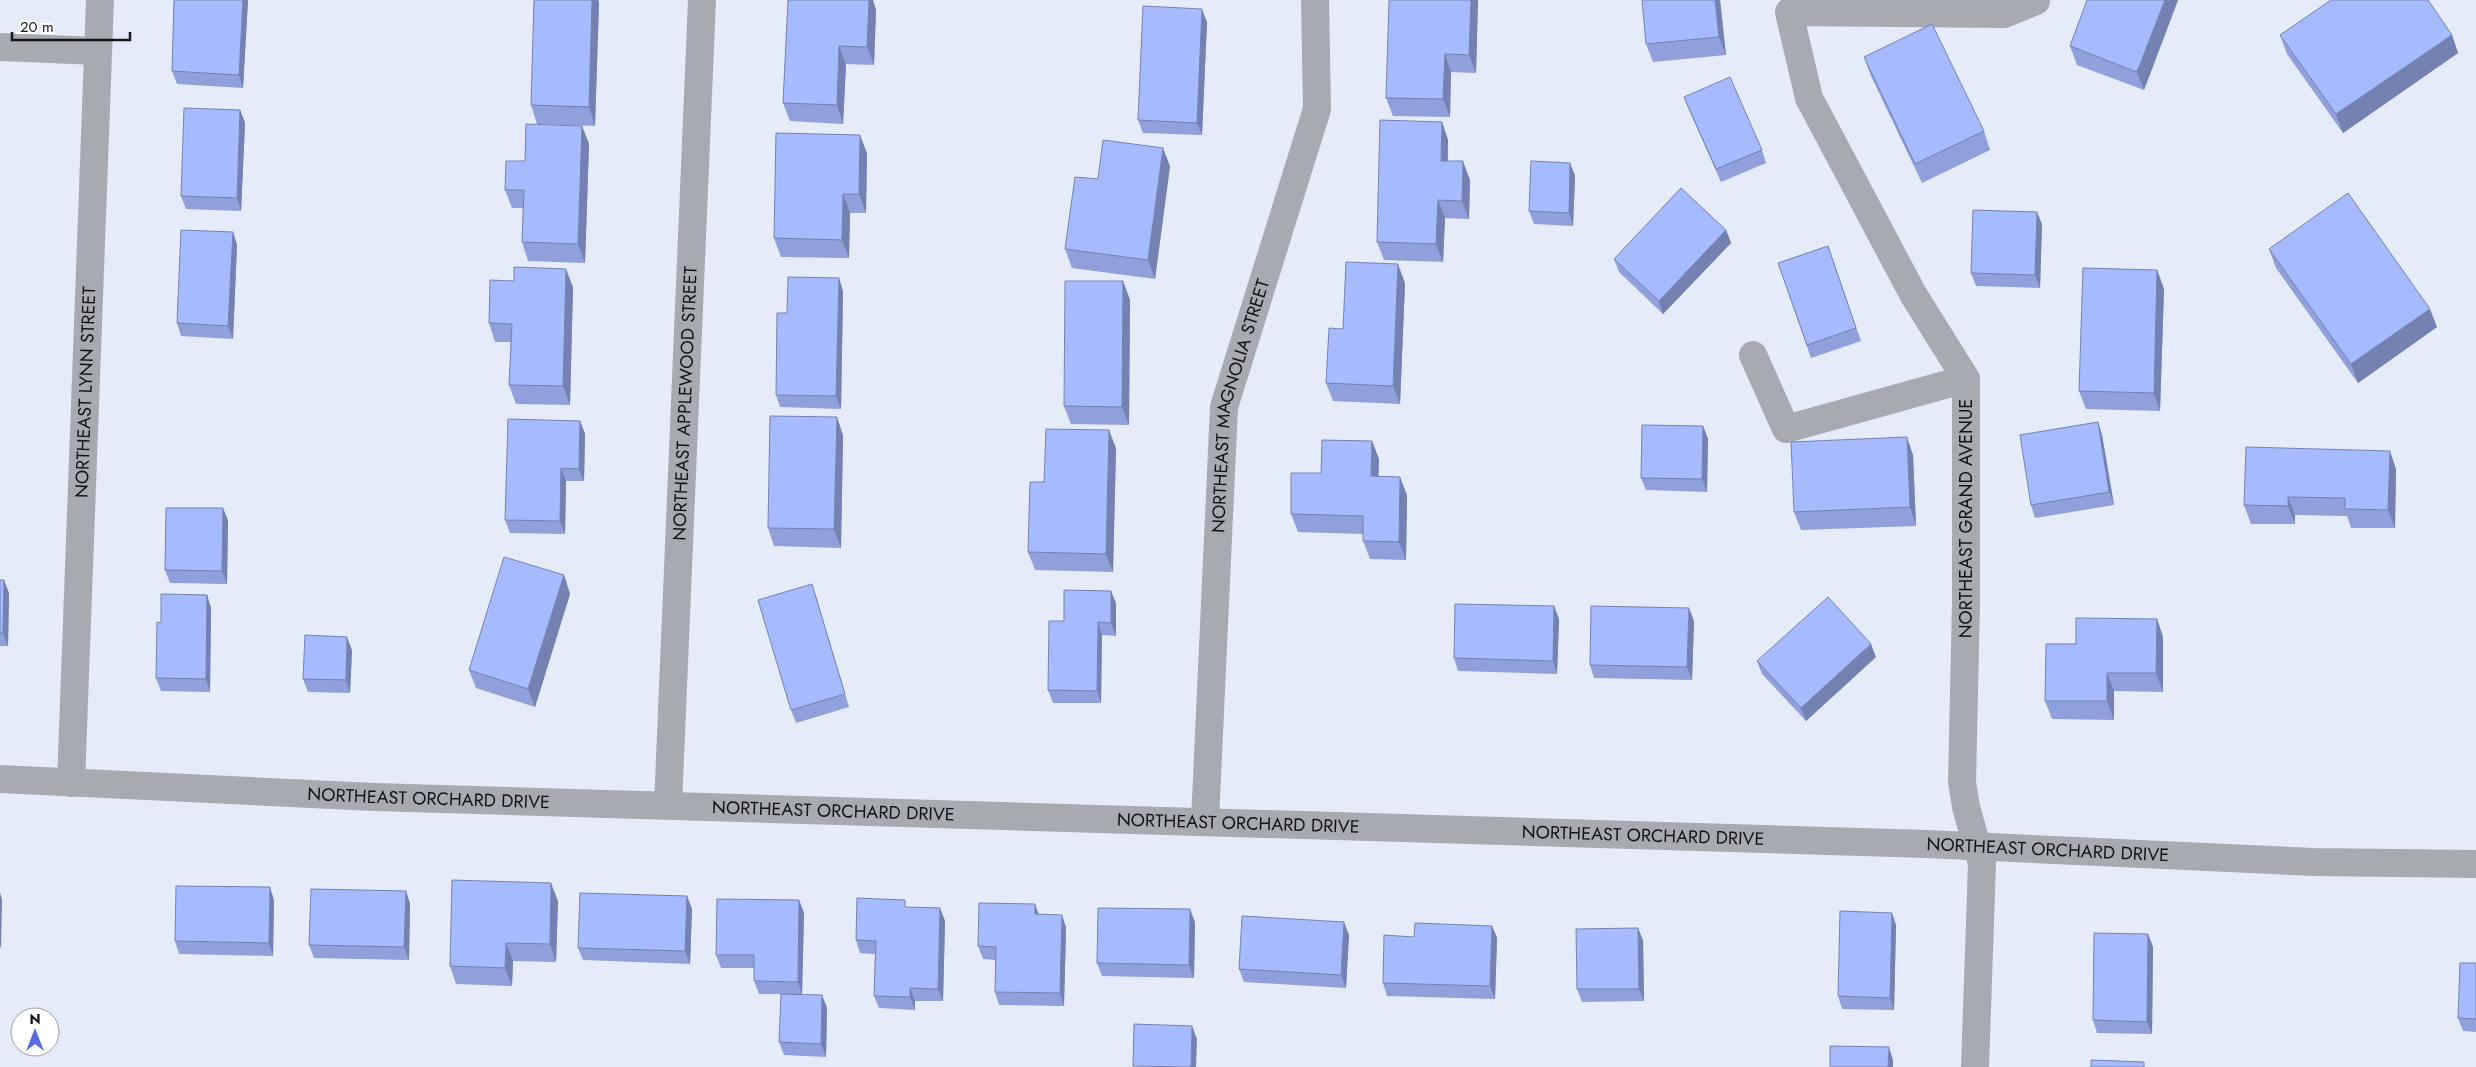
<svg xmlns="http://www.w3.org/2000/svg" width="2476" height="1067" viewBox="0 0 2476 1067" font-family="Jost,sans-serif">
	<rect width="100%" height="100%" fill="#e6ebfa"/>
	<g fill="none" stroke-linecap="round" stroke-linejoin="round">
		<g stroke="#a8aab1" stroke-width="28">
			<path d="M0 47 98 51"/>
			<path d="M1753 355 1786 429 1966 379"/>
			<path id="s1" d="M0 779 374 797 1927 844 2313 862 2476 864"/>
			<path id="s2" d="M71 783 100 0"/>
			<path id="s3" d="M668 805 702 0"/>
			<path id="s4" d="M1205 821 1224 407 1317 109 1315 0"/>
			<path id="s5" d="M1975 1067 1982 864 1966 807 1962 782 1966 603V379L1913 294 1809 98 1789 12 2004 14 2036 1"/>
		</g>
	</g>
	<path fill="#8fa0da" d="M174 0H248L243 88 177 84 172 71Z
		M534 0H598L599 2 595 126 537 124 531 105Z
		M788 0 876 10 874 65 846 64 843 124 790 121 783 103Z
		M1478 0 1476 73 1451 72 1450 117 1393 116 1386 98Z
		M1720 0 1726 55 1653 62 1646 44Z
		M2178 0 2144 90 2077 65 2070 46Z
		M1207 22 1202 135 1143 133 1138 120Z
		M2280 35H2452L2458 53 2343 133 2287 54Z
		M1864 57 1984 131 1990 150 1922 183 1871 76Z
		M1684 97 1762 150 1766 163 1721 182 1689 110Z
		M240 110 245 123 241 211 186 209 181 196Z
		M1442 122 1448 140V161L1470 180 1469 219 1445 218 1443 262 1384 260 1377 242Z
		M582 126 589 144 585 263 528 261 522 242 523 208H512L505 190 525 161Z
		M867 153 866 213H850L849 258 781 257 774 238Z
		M1570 163 1575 176 1573 226 1534 224 1529 211Z
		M1170 166 1155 279 1072 268 1065 249 1098 179Z
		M2042 224 2040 288 1976 286 1971 273Z
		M1726 230 1731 243 1663 314 1619 272 1614 259Z
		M233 232 237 245 233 339 181 336 177 323Z
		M1828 246 1861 341 1811 358 1778 263Z
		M2269 249 2437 327 2358 383 2276 268Z
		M2157 270 2164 289 2160 411 2086 409 2079 391Z
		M1123 281 1130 300 1129 425 1071 424 1064 406Z
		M1405 283 1400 404 1333 401 1326 383Z
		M573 287 570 405 516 404 509 385 511 342H495L489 323Z
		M843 291 841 409 780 407 776 395 787 313Z
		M580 421 585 434 584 481H566L565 534 510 533 505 520Z
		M2098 422 2102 435 2114 505 2035 518 2031 505Z
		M1703 426 1708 439 1707 492 1646 490 1641 478Z
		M843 435 841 548 774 546 768 528Z
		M1372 441 1379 459 1378 476 1407 495 1406 560 1370 559 1363 541V534L1298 532 1291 514 1321 473Z
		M1116 448 1113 572 1035 570 1028 552Z
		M1913 455 1916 526 1801 530 1794 512Z
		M2396 469 2395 528H2351L2347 516 2295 515V524H2251L2244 505Z
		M228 520 227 584 170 583 165 570Z
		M564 575 570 594 535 707 476 688 469 670Z
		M0 580 9 593 8 646H0Z
		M812 584 816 597 849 707 796 723 791 710Z
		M207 595 211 608 210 692 161 691 156 678 161 623Z
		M1116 603V636L1102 635 1101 703H1053L1048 690 1064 621Z
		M1554 606 1559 619 1557 674 1458 671 1454 658Z
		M2157 619 2163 637V692L2114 691V720L2052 719 2045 701 2076 644Z
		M1694 621 1692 680 1594 678 1590 665Z
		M352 650 350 693 308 692 303 679Z
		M1876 657 1806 721 1762 674 1757 661Z
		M406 891 410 904 409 960 314 958 309 945Z
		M687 896 692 909 690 964 583 960 578 948Z
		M274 900 273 956 179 954 175 941Z
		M799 900 804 913 802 994 822 995 827 1008 826 1057 784 1055 779 1042 781 994H759L754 981V968H721L716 955Z
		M558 901 556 962 513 961 512 986 456 984 450 966Z
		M908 907 940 908 945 921 943 1001H915V1010L879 1008 874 996 875 954 860 953 856 940Z
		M1039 914 1066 927 1064 1006 999 1005 995 992V960L983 959 978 946Z
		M1195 922 1194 978 1102 976 1097 963Z
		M1896 925 1894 1010 1842 1009 1838 996Z
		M1492 926 1497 938 1495 999 1387 996 1383 983Z
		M2148 934 2153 947 2152 1034 2097 1033 2093 1020Z
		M1349 935 1346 988 1244 982 1239 969Z
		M1643 940 1644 1001 1582 1002 1577 989Z
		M2476 963V1032L2463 1031 2458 1018Z"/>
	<path fill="#7482b2" d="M243 0H248L243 88 239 75Z
		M592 0H598L599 2 595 126 589 107Z
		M869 0H873L876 10 874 65 867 47Z
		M1471 0H1478L1476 73 1469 55Z
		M1715 0H1720L1726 55 1719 37Z
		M2165 0H2178L2144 90 2137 72Z
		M1202 9 1207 22 1202 135 1197 123Z
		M2452 35 2458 53 2343 133 2336 114Z
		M839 46 846 64 843 124 837 105Z
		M1445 54 1451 72 1450 117 1443 99Z
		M240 110 245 123 241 211 237 198Z
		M1442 122 1448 140 1447 179 1441 161Z
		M582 126 589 144 585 263 578 244Z
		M860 135 867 153 866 213 859 194Z
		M1163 148 1170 166 1155 279 1148 260Z
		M1463 161 1470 180 1469 219 1462 201Z
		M1570 163 1575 176 1573 226 1569 213Z
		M843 194 850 213 849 258 842 240Z
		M1438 200 1445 218 1443 262 1436 244Z
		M2037 212 2042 224 2040 288 2035 275Z
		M1726 230 1731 243 1663 314 1659 301Z
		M233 232 237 245 233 339 228 326Z
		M1398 264 1405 283 1400 404 1393 386Z
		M566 269 573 287 570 405 563 386Z
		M2157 270 2164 289 2160 411 2154 393Z
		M839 278 843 291 841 409 836 396Z
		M1123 281 1130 300 1129 425 1122 407Z
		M2430 309 2437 327 2358 383 2351 364Z
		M837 417 843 435 841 548 834 529Z
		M580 421 585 434 584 481 579 469Z
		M2098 422 2102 435 2114 505 2109 492Z
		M1703 426 1708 439 1707 492 1702 479Z
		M1109 430 1116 448 1113 572 1106 554Z
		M1907 437 1913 455 1916 526 1910 507Z
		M1372 441 1379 459 1378 494 1371 476Z
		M2390 451 2396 469 2395 528 2388 510Z
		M561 468 566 481 565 534 560 521Z
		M1400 477 1407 495 1406 560 1399 542Z
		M2288 497 2295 515V524L2288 506Z
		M223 508 228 520 227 584 222 571Z
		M564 575 570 594 535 707 528 689Z
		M4 580 9 593 8 646 3 633Z
		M1111 591 1116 603V636L1111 623Z
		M207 595 211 608 210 692 206 679Z
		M1554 606 1559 619 1557 674 1553 661Z
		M1689 608 1694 621 1692 680 1687 667Z
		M2157 619 2163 637V692L2156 673Z
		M1098 622 1102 635 1101 703 1097 691Z
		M347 637 352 650 350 693 346 680Z
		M1871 644 1876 657 1806 721 1801 708Z
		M2107 673 2114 691V720L2107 701Z
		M551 883 558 901 556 962 550 944Z
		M270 887 274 900 273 956 269 943Z
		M406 891 410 904 409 960 404 947Z
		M0 893 2 899 1 949 0 945Z
		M687 896 692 909 690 964 685 951Z
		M799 900 804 913 802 995 798 982Z
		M1035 904 1040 917 1035 914Z
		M940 908 945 921 943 1001 938 989Z
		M1190 909 1195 922 1194 978 1189 965Z
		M1892 913 1896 925 1894 1010 1890 998Z
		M1062 915 1066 927 1064 1006 1060 993Z
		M1344 922 1349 935 1346 988 1341 975Z
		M1492 926 1497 938 1495 999 1490 986Z
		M1638 928 1643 940 1644 1001 1639 989Z
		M2148 934 2153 947 2152 1034 2147 1022Z
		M506 943 513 961 512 986 505 968Z
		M910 988 915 1001V1010L910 997Z
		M822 995 827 1008 826 1057 821 1044Z
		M1192 1026 1197 1039 1196 1067H1191Z
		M1889 1047 1893 1060V1067H1888Z"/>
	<path fill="#a6bafe" stroke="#7482b2" d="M174 0H243L239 75 172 71Z
		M534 0H592L589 107 531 105Z
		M788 0H869L867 47 839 46 837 105 783 103Z
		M1389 0H1471L1469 55 1445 54 1443 99 1386 98Z
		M1642 0H1715L1719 37 1646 44Z
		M2087 0H2165L2137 72 2070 46Z
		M2331 0H2428L2452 35 2336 114 2280 35Z
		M1143 6 1202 9 1197 123 1138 120Z
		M1932 24 1984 131 1915 164 1864 57Z
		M1730 77 1762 150 1716 169 1684 97Z
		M184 108 240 110 237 198 181 196Z
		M1380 120 1442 122 1441 161H1463L1462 201 1438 200 1436 244 1377 242Z
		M526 124 582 126 578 244 522 242 524 190H505L506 161H525Z
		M776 133 860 135 859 194H843L842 240 774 238Z
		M1103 140 1163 148 1148 260 1065 249 1075 177 1098 179Z
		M1531 161 1570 163 1569 213 1529 211Z
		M1681 188 1726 230 1659 301 1614 259Z
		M2348 193 2430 309 2351 364 2269 249Z
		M1973 210 2037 212 2035 275 1971 273Z
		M181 230 233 232 228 326 177 323Z
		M1828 246 1856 328 1807 345 1778 263Z
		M1346 262 1398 264 1393 386 1326 383 1329 328 1343 329Z
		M514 267 566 269 563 386 509 385 512 324 489 323 490 280 514 281Z
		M2083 268 2157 270 2154 393 2079 391Z
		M788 277 839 278 836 396 776 395 777 313H787Z
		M1065 281H1123L1122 407 1064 406Z
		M770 416 837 417 834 529 768 528Z
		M508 419 580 421 579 469 561 468 560 521 505 520Z
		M2098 422 2109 492 2031 505 2020 435Z
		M1642 425 1703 426 1702 479 1641 478Z
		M1046 429 1109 430 1106 554 1028 552 1030 482H1044Z
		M1907 437 1910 507 1794 512 1791 442Z
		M1322 440 1372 441 1371 476 1400 477 1399 542 1363 541V516L1291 514V473H1321Z
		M2246 447 2390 451 2388 510 2345 509V498L2288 497V506L2244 505Z
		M166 508H223L222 571 165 570Z
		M504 557 564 575 528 689 469 670Z
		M0 580H4L3 633H0Z
		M812 584 845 694 791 710 758 600Z
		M1064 590 1111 591V623L1098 622 1097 691 1048 690 1049 621H1064Z
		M161 594 207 595 206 679 156 678 157 622 161 623Z
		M1828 597 1871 644 1801 708 1757 661Z
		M1455 604 1554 606 1553 661 1454 658Z
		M1591 606 1689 608 1687 667 1590 665Z
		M2076 618 2157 619 2156 673H2107V701H2045L2046 644H2076Z
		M305 635 347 637 346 680 303 679Z
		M452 880 551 883 550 944 506 943 505 968 450 966Z
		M176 886 270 887 269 943 175 941Z
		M311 889 406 891 404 947 309 945Z
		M580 893 687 896 685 951 578 948Z
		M857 898 905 900V907L940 908 938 989 910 988V997L874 996 876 941 856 940Z
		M717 899 799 900 798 982 754 981V955H716Z
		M979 903 1035 904V914L1062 915 1060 993 995 992 996 947 978 946Z
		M1098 908 1190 909 1189 965 1097 963Z
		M1840 911 1892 913 1890 998 1838 996Z
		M1242 916 1344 922 1341 975 1239 969Z
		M1415 923 1492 926 1490 986 1383 983 1384 935 1414 937Z
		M1638 928 1639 989H1577L1576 929Z
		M2094 933 2148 934 2147 1022 2093 1020Z
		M2460 963H2476V1019L2458 1018Z
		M781 994 822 995 821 1044 779 1042Z
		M1134 1024 1192 1026 1191 1067 1133 1066Z
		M1830 1046 1889 1047 1888 1067H1830Z
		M2091 1060 2144 1062V1067H2091Z"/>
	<g text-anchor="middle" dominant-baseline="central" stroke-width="5" stroke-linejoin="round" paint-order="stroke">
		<g font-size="18" fill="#121419" stroke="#fff">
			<text stroke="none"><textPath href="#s2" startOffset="391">NORTHEAST LYNN STREET</textPath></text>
			<text stroke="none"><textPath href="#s3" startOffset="402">NORTHEAST APPLEWOOD STREET</textPath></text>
			<text stroke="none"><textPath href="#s4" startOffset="418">NORTHEAST MAGNOLIA STREET</textPath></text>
			<text stroke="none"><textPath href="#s5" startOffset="551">NORTHEAST GRAND AVENUE</textPath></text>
			<text stroke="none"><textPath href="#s1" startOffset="429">NORTHEAST ORCHARD DRIVE</textPath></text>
			<text stroke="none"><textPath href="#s1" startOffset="834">NORTHEAST ORCHARD DRIVE</textPath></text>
			<text stroke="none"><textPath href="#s1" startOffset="1239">NORTHEAST ORCHARD DRIVE</textPath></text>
			<text stroke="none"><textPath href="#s1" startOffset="1644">NORTHEAST ORCHARD DRIVE</textPath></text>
			<text stroke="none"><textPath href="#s1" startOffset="2049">NORTHEAST ORCHARD DRIVE</textPath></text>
		</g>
	</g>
	<g transform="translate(35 1032)"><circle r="24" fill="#ffffff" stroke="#a0a1a3"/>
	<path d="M0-4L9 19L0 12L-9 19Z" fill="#556be1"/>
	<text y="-8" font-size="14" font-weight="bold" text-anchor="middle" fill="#121419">N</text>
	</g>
	<path d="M12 32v8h118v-8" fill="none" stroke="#121419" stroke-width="2.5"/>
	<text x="20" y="32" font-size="15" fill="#121419" stroke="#ffffff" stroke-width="4" paint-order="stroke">20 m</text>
</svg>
